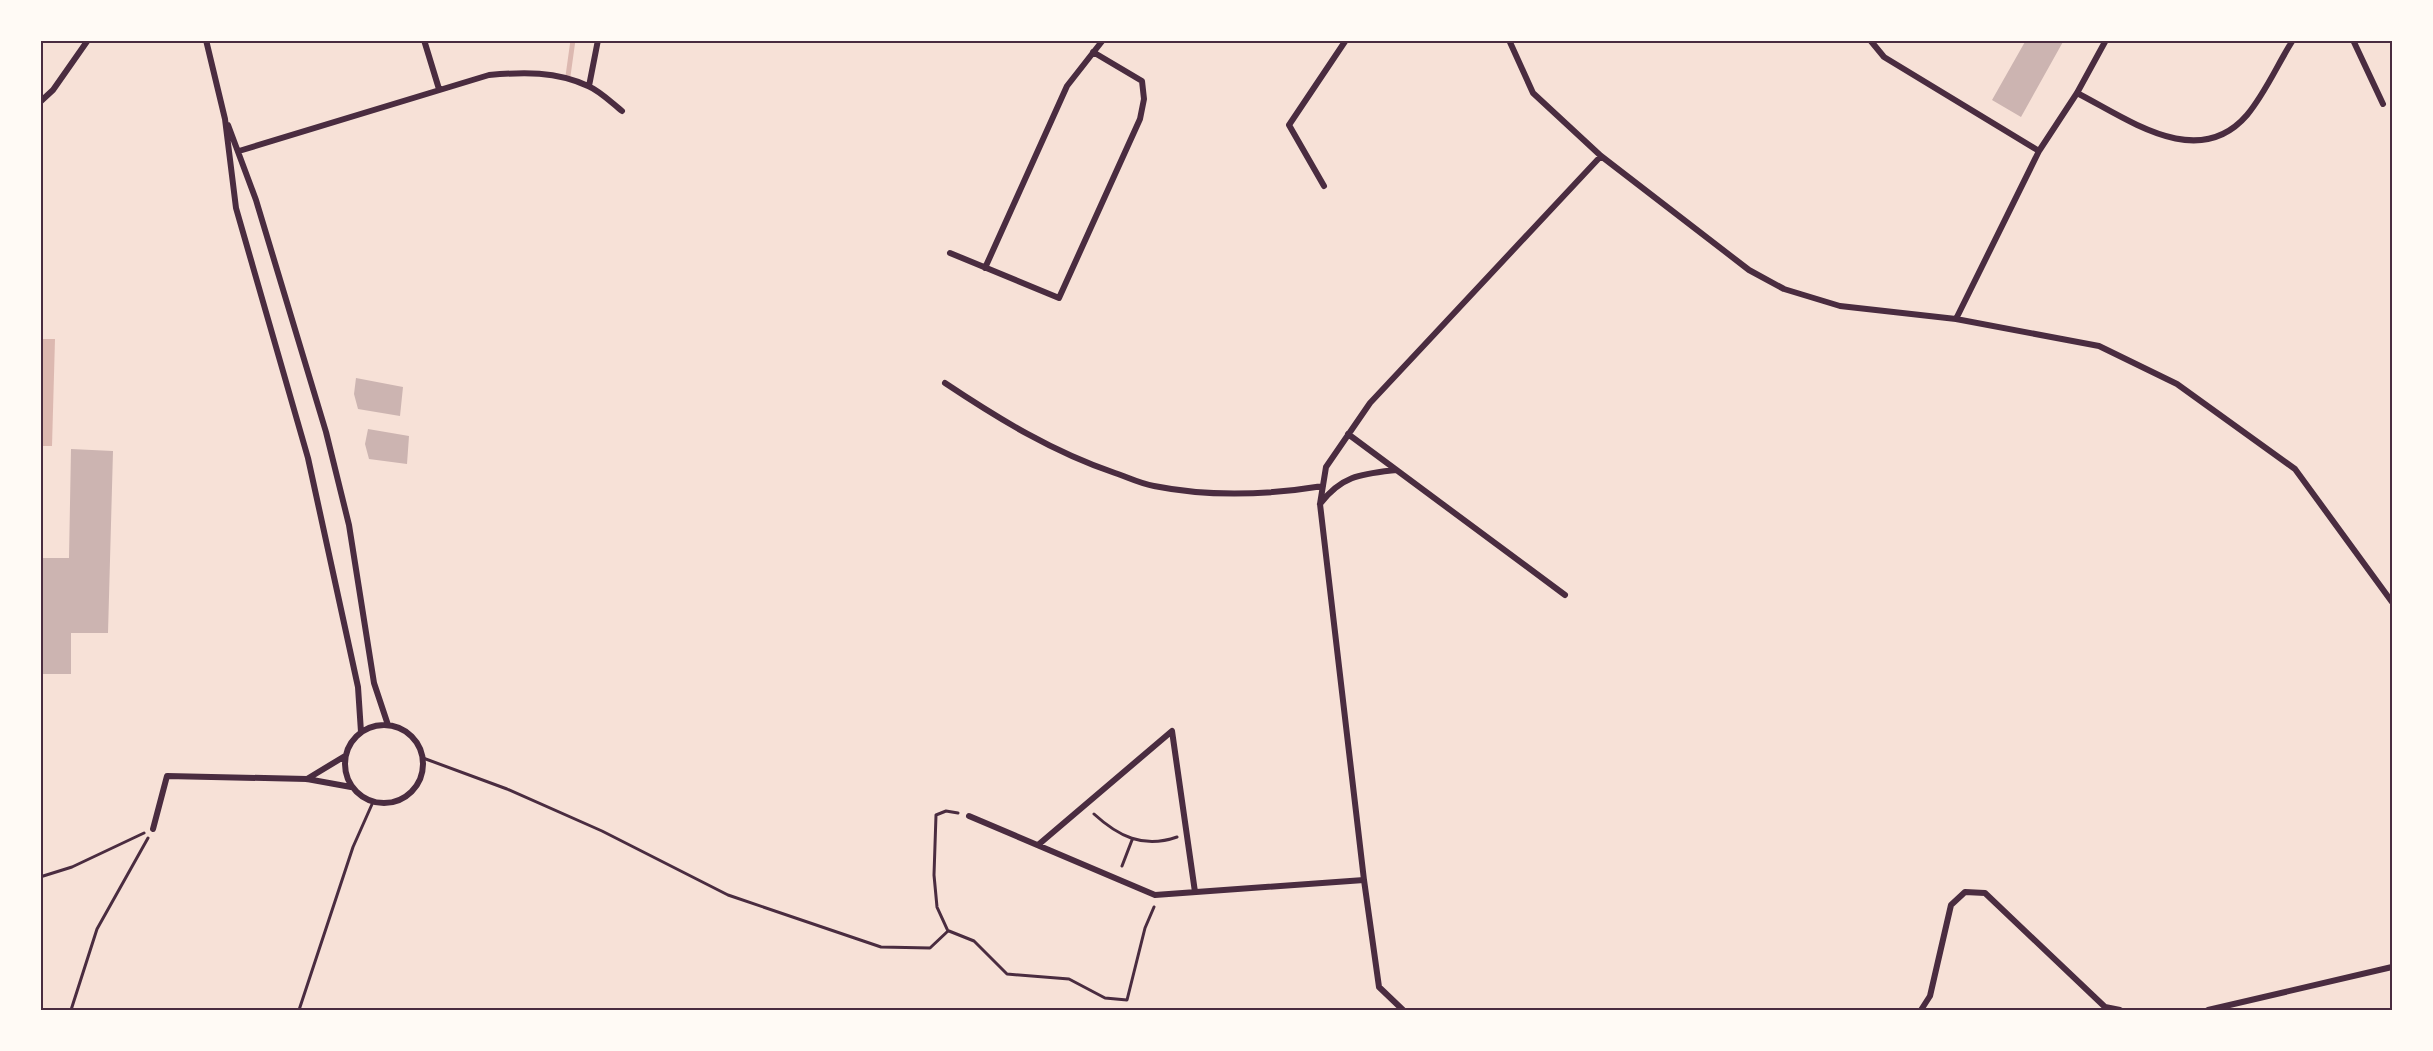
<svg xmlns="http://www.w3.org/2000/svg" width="2433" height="1051" viewBox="0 0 2433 1051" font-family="'Golos Text',sans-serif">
	<rect width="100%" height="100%" fill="#f7e1d7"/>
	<path fill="#dcb8b0" d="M41 339H55L52 446H41Z"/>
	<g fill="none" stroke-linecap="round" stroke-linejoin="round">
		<path stroke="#dcb8b0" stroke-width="5" d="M568 76 573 40"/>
	</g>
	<path fill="#ccb4b1" d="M2026 40H2064L2021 117 1992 100Z
		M356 378 403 387 400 416 358 409 354 394Z
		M368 429 409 436 407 464 369 459 365 444Z
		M71 449 113 451 108 633H71V674H40V558H69Z"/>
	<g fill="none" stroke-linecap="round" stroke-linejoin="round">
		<path stroke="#4a2c40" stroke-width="3" d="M423 758 507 789 602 831 728 895 881 947 930 948 948 931 937 907 934 875 936 815 946 811 958 813
			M1094 814C1118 836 1143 849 1177 837
			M1122 866 1132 840
			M40 877 72 867 144 833
			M949 931 974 941 1007 974 1069 979 1105 998 1127 1000 1145 928 1154 907
			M71 1010 97 929 148 838
			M299 1010 353 847 373 802"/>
		<path stroke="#4a2c40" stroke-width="6" d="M206 40 225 119 236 208 308 458 358 687 361 732
			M424 40 439 89
			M1509 40 1533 93 1601 156 1749 270 1784 289 1840 306 1956 319 2099 346 2177 384 2295 469 2392 602
			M1870 40 1884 57 2039 151
			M2353 40 2383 104
			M589 86 598 40
			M2077 93C2128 119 2198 172 2247 115 2266 92 2277 65 2293 40
			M40 102 53 90 88 40
			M228 125 256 200 326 432 349 525 374 683 388 725
			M239 151 489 75C523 72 556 71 588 86 600 91 612 103 622 111
			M1324 186 1289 125 1346 40
			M950 253 1059 298 1140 119 1144 99 1142 81 1093 52
			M985 268 1067 86 1103 40
			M1956 319 2039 151 2077 93 2106 40
			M945 383C999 419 1053 452 1115 473 1127 477 1141 484 1154 486 1209 497 1268 495 1323 486
			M1348 434 1565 595
			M1320 504C1342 475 1362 474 1396 470
			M345 764a39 39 0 1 1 78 0a39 39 0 1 1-78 0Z
			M307 779 345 756
			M969 816 1155 895 1364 880
			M153 829 167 776 307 779 351 787
			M1038 845 1172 731 1195 892
			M1403 1010 1379 987 1364 880 1320 504 1326 467 1370 403 1601 156
			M1921 1010 1930 996 1951 905 1965 892 1985 893 2105 1007 2120 1010
			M2208 1010 2392 967"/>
	</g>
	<rect width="2433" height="1051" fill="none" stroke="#fffaf5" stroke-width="84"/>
	<rect x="42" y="42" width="2349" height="967" fill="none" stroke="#4a2c40" stroke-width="2"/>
</svg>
